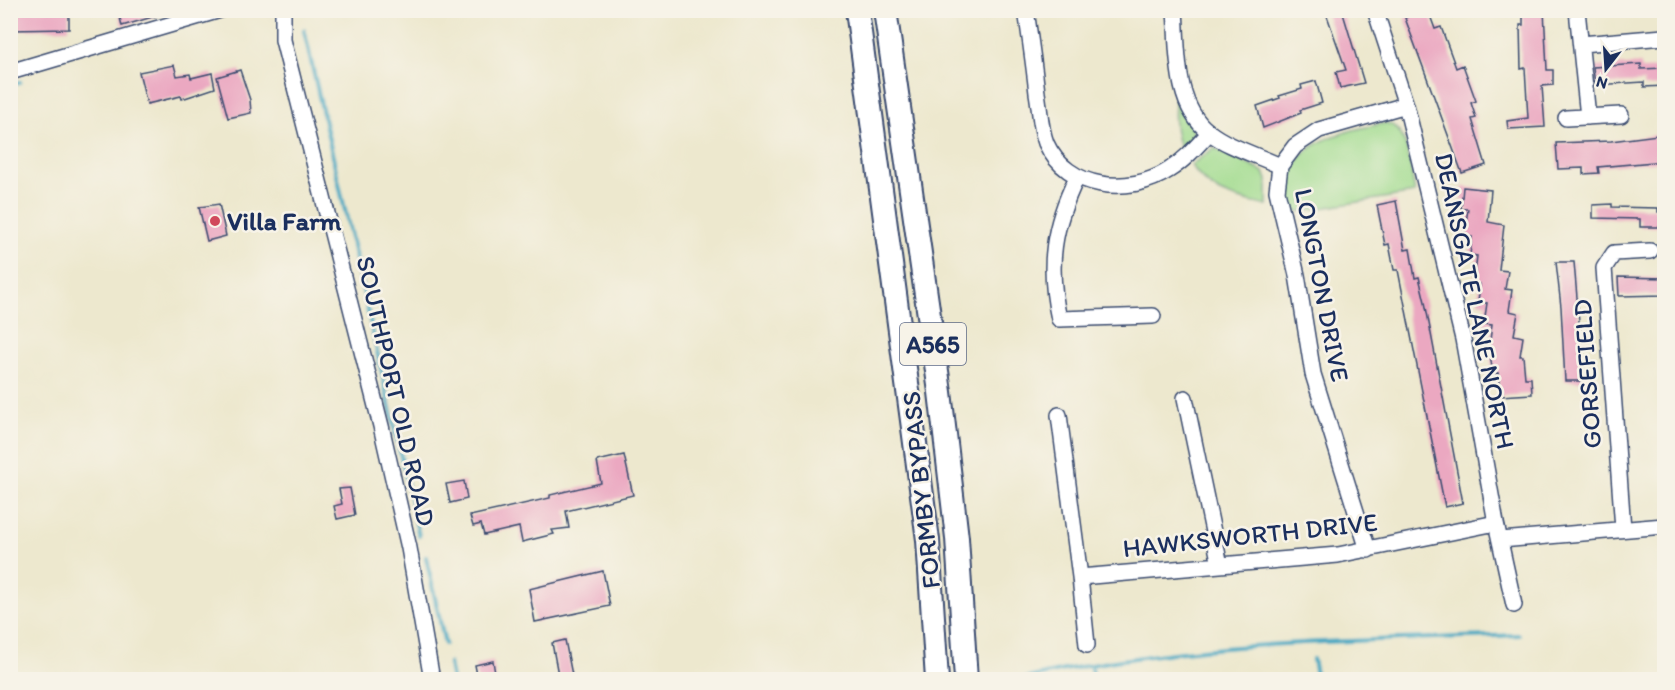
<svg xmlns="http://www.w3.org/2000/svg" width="1675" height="690" viewBox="0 0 1675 690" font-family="Itim,sans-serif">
	<rect width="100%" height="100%" fill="#f7f3e8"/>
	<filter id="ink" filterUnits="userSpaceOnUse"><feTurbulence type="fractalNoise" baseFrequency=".0167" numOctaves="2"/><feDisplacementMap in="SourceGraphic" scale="12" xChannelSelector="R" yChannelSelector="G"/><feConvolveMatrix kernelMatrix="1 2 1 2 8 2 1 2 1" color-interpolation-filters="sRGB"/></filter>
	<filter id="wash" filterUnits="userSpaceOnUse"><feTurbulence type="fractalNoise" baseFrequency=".008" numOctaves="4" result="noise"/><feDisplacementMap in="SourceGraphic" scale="24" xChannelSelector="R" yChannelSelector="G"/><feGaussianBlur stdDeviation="1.35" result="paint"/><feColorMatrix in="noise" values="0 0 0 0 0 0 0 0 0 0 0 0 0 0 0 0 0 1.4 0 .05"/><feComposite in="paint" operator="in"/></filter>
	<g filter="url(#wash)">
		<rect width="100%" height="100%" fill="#ede8ce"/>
		<path fill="#a2dc8f" stroke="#5e8676" stroke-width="1.5" d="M1177 90C1189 116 1204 128 1183 152 1173 137 1173 107 1177 90Z
			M1386 123C1409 126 1411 174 1415 193L1290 213C1276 145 1334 133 1386 123Z
			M1214 148 1264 172 1267 180V206C1234 198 1210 195 1191 165Z"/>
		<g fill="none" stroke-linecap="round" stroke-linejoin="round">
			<path stroke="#42a7c2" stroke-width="4" d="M304 30 419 536
				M10 85 20 82
				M426 557 445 644
				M1313 659 1317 680
				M449 663 452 680
				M1092 670 1094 680
				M1020 680C1183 639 1353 642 1519 635"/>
		</g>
		<g id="blocks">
			<path fill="#eba8c1" d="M10 10H69V29L10 30Z
				M118 10H166V13L122 26Z
				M1325 10H1342L1364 83 1340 88 1336 72 1346 70Z
				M1405 10H1428L1435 29 1441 27 1456 68 1463 65 1476 101 1471 103 1476 118 1472 119 1486 165 1462 173 1405 18 1407 17Z
				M1523 10H1544L1547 70H1553V85L1542 86 1545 127 1508 129 1507 121 1528 118 1525 68 1521 69 1520 25H1523Z
				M1641 64V69L1665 68V86L1644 87V82L1595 85 1593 67Z
				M174 65 177 76 190 74 191 78 212 73 215 88 182 99 181 96 147 104 139 72Z
				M240 70 250 100 251 113 228 118 217 77Z
				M1316 81 1322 103 1300 110 1301 113 1263 128 1257 106 1280 98 1279 96 1302 89 1301 85Z
				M1665 134V161L1598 167 1599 173 1583 174V168L1558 169 1556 143 1611 141Z
				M1463 187 1491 190 1488 222 1504 225 1499 270 1508 271 1505 289 1512 290 1509 311 1518 313 1514 335 1523 337 1520 356H1523L1525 378H1531L1532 394 1500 396 1498 373 1493 374 1489 348 1492 325 1484 324 1487 303 1478 302 1480 284 1474 283 1477 256 1470 255 1472 237 1464 236 1468 209H1461Z
				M1396 201 1405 250 1410 249 1415 278 1419 277 1425 302 1463 503 1445 507 1398 270H1394L1389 244 1385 245 1377 205Z
				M219 204 226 236 207 241 199 207Z
				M1612 204V207L1658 208V212H1665V227H1640V219L1593 218V205Z
				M1556 262H1574L1584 381H1565L1561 307Z
				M1618 277 1665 278V295L1619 296Z
				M624 455 633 495 566 511 569 528 552 530 554 534 522 542 519 527 484 535 481 524 473 526 470 516 550 498V495L601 483 597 461Z
				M464 481 467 499 450 503 446 484Z
				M350 488 355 515 337 519 334 506 342 504 339 489Z
				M603 571 610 606 535 622 529 589Z
				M565 640 573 680H559L552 643Z
				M493 661 496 680H478L475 665Z"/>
		</g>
	</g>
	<g filter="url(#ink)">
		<use href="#blocks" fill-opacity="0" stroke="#3a4b6f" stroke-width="1.5"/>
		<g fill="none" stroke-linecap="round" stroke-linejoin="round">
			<g stroke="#3a4b6f" stroke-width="18">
				<path id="minor" d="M283 10V40L381 426 409 548 432 680
					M1026 10C1030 38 1034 65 1037 93 1040 109 1040 127 1046 143 1067 190 1129 196 1169 170 1185 160 1197 146 1209 133
					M1175 10C1178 49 1174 106 1209 132 1228 147 1257 155 1280 166
					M1375 10 1406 105 1463 339 1496 523 1514 605
					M1577 10 1588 117
					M1581 44 1664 37
					M10 72 220 10
					M1566 118 1621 115
					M1077 177C1053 226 1047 265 1059 319L1153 316
					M1185 398 1220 565
					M1059 415 1080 577 1338 555 1496 523
					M1623 529 1604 268 1614 253 1650 251
					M1501 540 1664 526
					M1368 550 1313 374 1297 275 1277 191 1280 166 1295 146 1319 130 1406 105
					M1080 577 1087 645"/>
			</g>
			<g stroke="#3a4b6f" stroke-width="26">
				<path id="highway" d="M857 10 928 540 937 680
					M885 10 940 392 957 538 966 680"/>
			</g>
			<use href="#minor" stroke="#fff" stroke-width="15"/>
			<use href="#highway" stroke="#fff" stroke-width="22"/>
		</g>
	</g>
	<circle fill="#d1495b" stroke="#f7f3e8" stroke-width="2" cx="215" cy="221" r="6"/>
	<g text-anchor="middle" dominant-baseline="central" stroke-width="5" stroke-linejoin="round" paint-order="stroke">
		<rect fill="#f7f3e8" stroke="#5d6a87" stroke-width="1.5" x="900" y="323" width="66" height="42" rx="4.5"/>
		<g font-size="24" font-weight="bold" fill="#1b2f5e">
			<text x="933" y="344">A565</text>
		</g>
		<g font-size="26" font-weight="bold" fill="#1b2f5e" stroke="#f7f3e8" text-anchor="start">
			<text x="227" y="221">Villa Farm</text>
		</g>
		<g font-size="26" fill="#1b2f5e" stroke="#f7f3e8">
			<text transform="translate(1322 285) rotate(79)">LONGTON DRIVE</text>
			<text transform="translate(1475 301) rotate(78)">DEANSGATE LANE NORTH</text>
			<text transform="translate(1587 374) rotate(-94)">GORSEFIELD</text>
			<text transform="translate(396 391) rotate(77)">SOUTHPORT OLD ROAD</text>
			<text transform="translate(921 490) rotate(-96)">FORMBY BYPASS</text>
			<text transform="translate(1250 535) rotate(-6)">HAWKSWORTH DRIVE</text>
		</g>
	</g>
	<rect width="1675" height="690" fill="none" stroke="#f7f3e8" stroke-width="36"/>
	<g transform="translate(1606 69) rotate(197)" stroke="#f7f3e8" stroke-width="4.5" paint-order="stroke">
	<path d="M0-4.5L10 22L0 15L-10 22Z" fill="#1b2f5e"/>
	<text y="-9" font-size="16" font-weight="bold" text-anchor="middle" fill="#1b2f5e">N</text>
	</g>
</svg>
